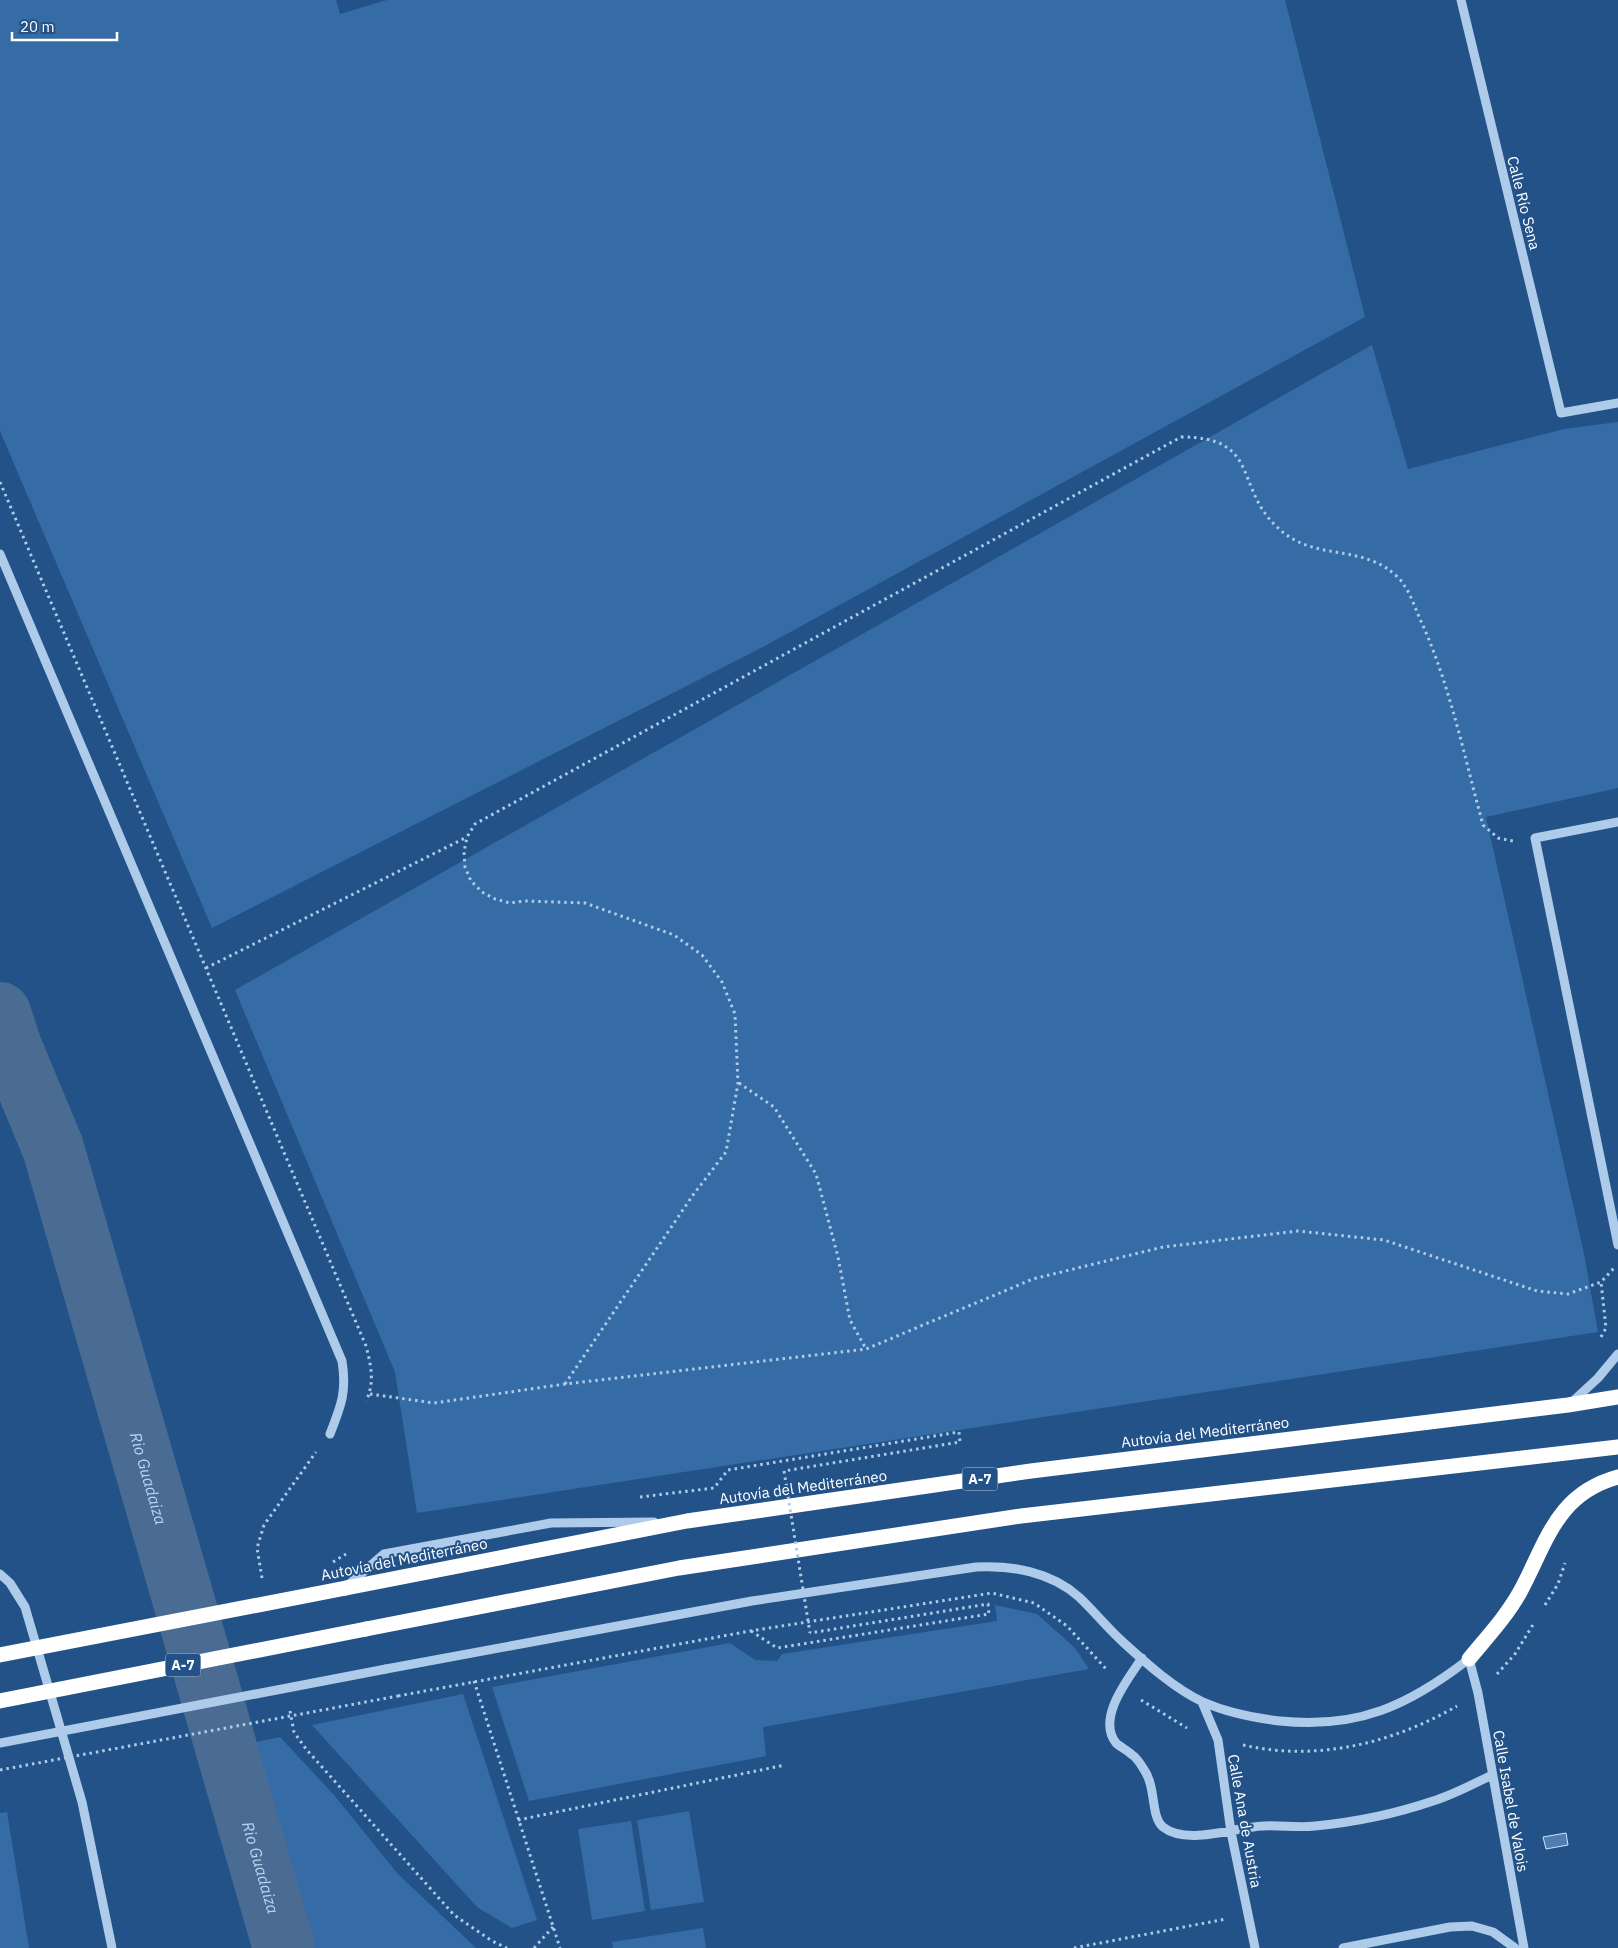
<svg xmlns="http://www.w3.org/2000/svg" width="1618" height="1948" viewBox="0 0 1618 1948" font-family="'IBM Plex Sans',sans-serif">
	<rect width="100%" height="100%" fill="#225288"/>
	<path fill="#366ca5" d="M0 0H336L340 14 387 0H1285L1365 317 763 647 212 928 0 431Z
		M1372 345 1408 469 1564 429 1618 422V788L1486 817 1584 1254 1598 1332 417 1513 395 1372 235 990Z
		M995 1605 1037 1614 1075 1648 1089 1669 763 1727 766 1756 529 1801 492 1687 730 1643 755 1660 777 1661 782 1654 997 1621Z
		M463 1694 537 1920 512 1928 478 1908 312 1725Z
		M280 1737 334 1795 398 1874 476 1948H300L242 1745Z
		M689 1811 704 1902 651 1910 637 1820Z
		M7 1812 29 1948H0V1813Z
		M631 1821 645 1911 592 1920 578 1829Z
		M703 1928 706 1948H613L612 1942Z"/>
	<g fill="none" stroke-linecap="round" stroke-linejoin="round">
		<path stroke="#4a6c93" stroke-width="62" id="s1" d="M0 1013 11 1047 53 1148 284 1948"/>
	</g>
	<path fill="#4f7eb2" stroke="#d2e4f7" d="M1566 1833 1568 1845 1546 1849 1543 1837Z"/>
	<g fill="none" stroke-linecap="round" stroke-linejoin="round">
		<path stroke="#aecbea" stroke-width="3" stroke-dasharray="2.5 4" stroke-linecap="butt" d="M0 482 366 1346C371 1365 375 1383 366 1401
			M206 968 467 837
			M739 1083 774 1107 816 1174 838 1257 850 1320 866 1349
			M1601 1337 1606 1328 1601 1282
			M565 1384 693 1195 726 1152 738 1083 735 1014 722 982 702 955 674 935 585 903 525 901 510 903 495 899 482 892 471 881 465 867 464 852 467 837 475 824 1181 437C1261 437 1234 487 1277 527 1311 560 1352 545 1388 569 1393 573 1401 579 1404 585 1411 595 1415 608 1420 619 1450 684 1464 756 1483 825L1498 838 1513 841
			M370 1394 434 1403 565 1384 866 1349 1033 1279 1163 1247 1298 1231 1384 1240 1537 1291 1568 1294 1601 1282 1616 1266
			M640 1497 714 1488 728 1470 959 1432 960 1442 784 1471
			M333 1562 346 1554
			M262 1578 257 1548 264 1525 316 1452
			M1545 1605 1558 1584 1565 1563
			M751 1631 777 1648 989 1614 988 1604 810 1633
			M1497 1674 1515 1654 1534 1623
			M474 1681 560 1948
			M398 1696 750 1631 992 1593 1034 1603 1067 1626 1106 1669
			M1141 1700 1187 1728
			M290 1711 294 1732 306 1749 454 1915 492 1941 507 1948
			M1243 1745C1317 1762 1393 1743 1457 1706
			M518 1820 785 1765
			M534 1948 553 1927
			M1074 1948 1226 1919"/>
		<path stroke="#aecbea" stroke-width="9" d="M1461 0 1561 413 1618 403
			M0 554 342 1361C347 1392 341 1406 330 1434
			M1618 822 1535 838 1618 1245
			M1572 1402 1598 1378 1618 1354
			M0 1574 10 1583 25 1607 82 1802 112 1948
			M347 1586 384 1554 551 1523 654 1522
			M1142 1658C1129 1678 1096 1718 1116 1743 1120 1747 1127 1750 1131 1754 1136 1757 1140 1763 1143 1768 1157 1787 1150 1816 1163 1827 1187 1846 1235 1827 1263 1826 1280 1825 1298 1828 1315 1826 1356 1822 1395 1814 1433 1801 1453 1795 1473 1784 1492 1775
			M386 1669 752 1601 976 1567C1012 1565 1051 1572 1079 1597 1095 1612 1108 1629 1124 1643 1147 1664 1175 1689 1203 1702 1228 1713 1254 1718 1280 1721 1358 1729 1408 1706 1469 1659L1478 1693 1524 1948
			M1202 1702 1218 1740 1231 1832 1255 1948
			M1343 1948 1450 1927 1472 1926 1493 1932 1515 1948"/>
		<path stroke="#fff" stroke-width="15" d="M346 1588 687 1521 1031 1471 1568 1405 1618 1397
			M366 1629 679 1568 1021 1516 1618 1447
			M1469 1659C1487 1637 1506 1617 1520 1592 1547 1542 1556 1494 1618 1477"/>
		<path stroke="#aecbea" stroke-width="3" stroke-dasharray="2.5 4" stroke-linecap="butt" d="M784 1471 810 1633
			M0 1770 398 1696"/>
		<path stroke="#aecbea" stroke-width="9" d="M0 1743 386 1669"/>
		<path stroke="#fff" stroke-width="15" d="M0 1655 346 1588
			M0 1701 366 1629"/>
	</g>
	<g text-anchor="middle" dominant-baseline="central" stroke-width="4" stroke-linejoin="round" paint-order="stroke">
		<g fill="#225288" stroke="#bdcbdb" stroke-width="1">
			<rect x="962.5" y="1467.5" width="35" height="23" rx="4"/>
			<rect x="165.5" y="1653.5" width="35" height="23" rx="4"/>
		</g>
		<g font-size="14" font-weight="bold" fill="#fff">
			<text x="980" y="1479">A-7</text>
			<text x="183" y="1665">A-7</text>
		</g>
		<g font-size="15" fill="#fff" stroke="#225288">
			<text transform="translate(1524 203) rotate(76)">Calle Río Sena</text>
			<text transform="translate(1205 1432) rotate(-7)">Autovía del Mediterráneo</text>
			<text transform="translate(803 1487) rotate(-8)">Autovía del Mediterráneo</text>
			<text transform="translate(404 1559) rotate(-11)">Autovía del Mediterráneo</text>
			<text transform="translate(1511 1801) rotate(80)">Calle Isabel de Valois</text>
			<text transform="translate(1245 1821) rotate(80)">Calle Ana de Austria</text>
		</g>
		<g font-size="16" font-style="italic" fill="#b9d4f1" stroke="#225288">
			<text stroke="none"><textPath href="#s1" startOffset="489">Rio Guadaiza</textPath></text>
			<text stroke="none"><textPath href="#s1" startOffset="894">Rio Guadaiza</textPath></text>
		</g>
	</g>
	<path d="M12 32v8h105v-8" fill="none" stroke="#ffffff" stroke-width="2.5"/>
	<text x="20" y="32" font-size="15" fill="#ffffff" stroke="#225288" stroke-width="4" paint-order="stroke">20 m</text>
</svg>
